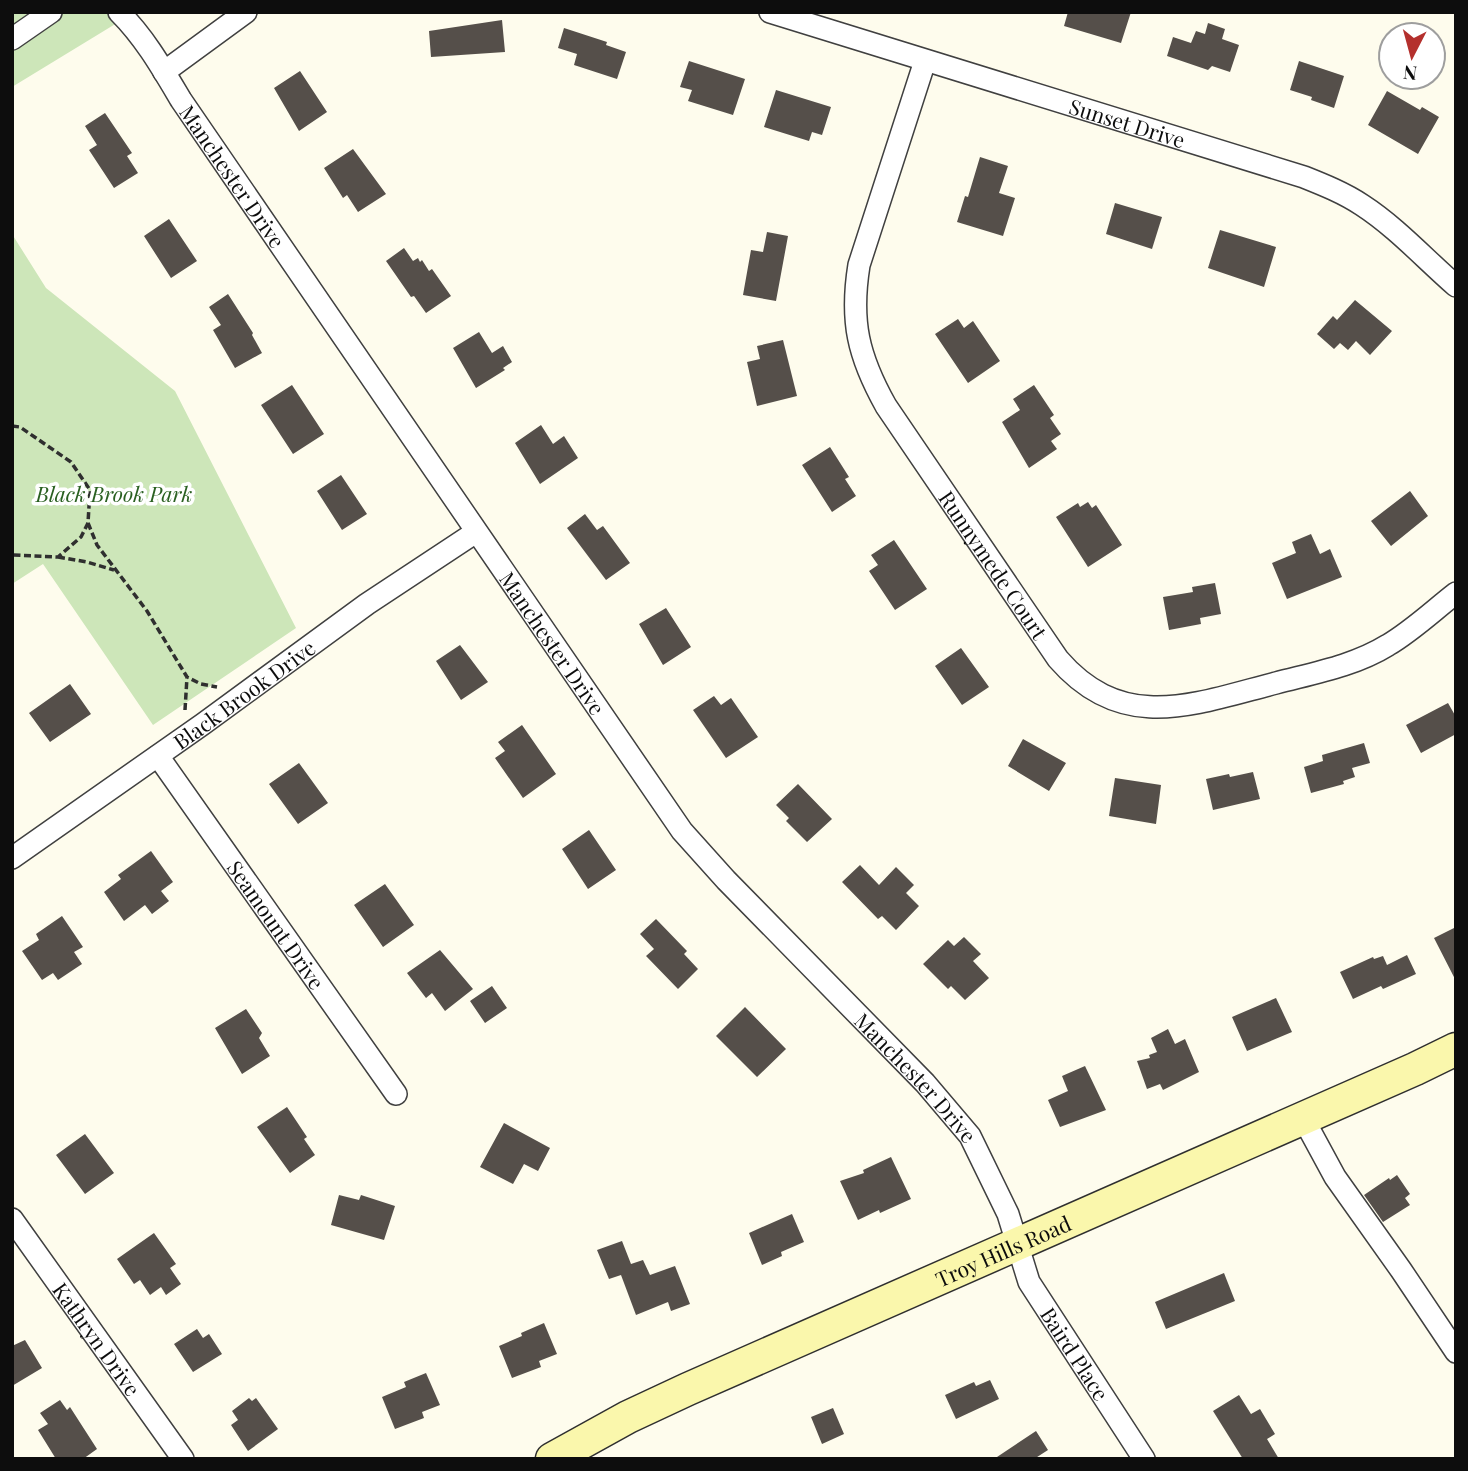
<svg xmlns="http://www.w3.org/2000/svg" width="1468" height="1471" viewBox="0 0 1468 1471" font-family="'Playfair Display',serif">
	<rect width="100%" height="100%" fill="#fefced"/>
	<path fill="#cde6b9" d="M12 12H135L12 87Z
		M12 234 46 288 175 391 296 628 153 725 43 564 12 584Z"/>
	<path fill="#554f4a" d="M1068 12H1131L1121 43 1064 26Z
		M502 20 505 52 431 57 429 31Z
		M1208 23 1225 29 1222 39 1239 45 1230 72 1212 66 1208 70 1167 56 1173 37 1191 43 1196 31 1205 34Z
		M564 28 607 42 606 45 626 52 617 79 574 65 577 54 558 48Z
		M689 61 745 79 733 115 688 101 692 90 680 87Z
		M1299 61 1344 76 1334 108 1311 100 1312 97 1290 90Z
		M300 71 327 112 299 131 274 88Z
		M776 90 831 107 822 135 812 132 809 141 764 127Z
		M1387 91 1420 110 1422 107 1439 117 1418 154 1368 125Z
		M105 113 132 153 127 156 138 173 114 188 89 150 97 145 85 126Z
		M353 149 386 194 358 212 347 195 343 198 324 168Z
		M980 157 1008 166 999 193 1015 198 1003 236 957 222 965 196 968 197Z
		M1115 203 1162 217 1152 249 1106 234Z
		M169 219 197 261 171 278 144 236Z
		M1220 230 1276 247 1264 287 1208 268Z
		M767 232 788 236 776 301 743 295 751 250 763 252Z
		M404 248 413 261 418 258 420 262 422 260 429 271 432 269 451 296 426 313 414 296 411 297 386 261Z
		M228 294 253 333 252 335 262 353 235 368 213 330 221 325 209 307Z
		M1355 300 1392 331 1370 355 1356 341 1348 350 1340 343 1334 349 1317 334 1333 316 1337 320Z
		M958 319 964 328 973 321 1000 361 968 383 935 334Z
		M479 332 492 353 503 346 512 362 503 368 505 370 476 388 453 348Z
		M783 340 797 396 757 406 747 362 760 359 757 346Z
		M292 385 324 434 293 454 261 405Z
		M1034 385 1054 415 1050 418 1061 434 1051 441 1057 449 1029 468 1002 422 1020 410 1013 399Z
		M541 425 553 444 564 436 578 458 540 484 515 443Z
		M830 447 849 477 845 479 856 496 832 512 802 465Z
		M341 475 367 514 342 530 317 491Z
		M1410 491 1428 516 1391 546 1371 521Z
		M1088 502 1092 508 1096 505 1122 545 1088 567 1056 517 1078 503 1080 507Z
		M585 514 597 530 603 526 630 563 606 580 567 528Z
		M1311 534 1320 554 1330 549 1342 577 1287 599 1272 563 1296 553 1292 542Z
		M894 540 927 589 895 610 869 571 878 565 871 555Z
		M1215 583 1221 614 1200 618 1201 624 1169 630 1163 597 1193 592 1192 587Z
		M666 608 691 647 663 665 639 624Z
		M460 645 488 682 461 700 436 661Z
		M961 648 989 687 962 705 935 666Z
		M70 684 91 714 50 742 29 713Z
		M714 696 721 705 731 698 758 737 726 758 693 710Z
		M1448 703 1456 717V734L1421 753 1406 725Z
		M522 725 556 774 523 798 495 758 505 751 498 742Z
		M1023 739 1066 763 1049 791 1008 766Z
		M1364 743 1370 763 1352 768 1355 777 1343 781 1344 784 1311 793 1304 767 1323 761 1322 755Z
		M299 763 328 803 298 824 269 784Z
		M1253 772 1260 799 1213 810 1206 779 1229 774 1230 777Z
		M1115 778 1161 785 1156 824 1109 816Z
		M798 784 832 819 807 842 786 821 789 818 776 805Z
		M589 830 616 870 588 889 562 849Z
		M151 851 173 882 161 891 169 901 152 914 145 905 124 921 104 892 121 879 118 875Z
		M860 865 879 885 896 867 914 885 906 893 919 906 896 930 882 916 878 919 842 882Z
		M385 884 414 925 383 947 354 905Z
		M62 916 83 947 74 952 82 964 58 980 53 973 42 980 22 951 39 940 36 934Z
		M656 919 687 951 684 954 698 969 678 989 646 956 654 949 640 934Z
		M1456 927V981L1434 938Z
		M964 937 981 954 973 961 989 978 965 1000 951 986 948 989 923 964 948 940 954 946Z
		M440 950 473 989 445 1011 432 993 426 998 407 973Z
		M1407 955 1416 974 1383 989 1381 986 1353 999 1340 972 1373 957 1374 959 1383 956 1387 965Z
		M492 986 507 1008 485 1023 470 1001Z
		M1276 998 1292 1032 1247 1051 1232 1017Z
		M745 1007 786 1049 757 1077 716 1036Z
		M246 1009 262 1033 259 1038 270 1056 242 1074 215 1028Z
		M1168 1029 1175 1044 1185 1039 1199 1072 1163 1090 1160 1084 1147 1089 1137 1061 1150 1058 1149 1055 1157 1052 1151 1038Z
		M1085 1066 1106 1110 1060 1127 1048 1100 1068 1091 1062 1076Z
		M287 1107 307 1137 304 1139 315 1155 290 1173 257 1127Z
		M504 1123 550 1148 538 1171 524 1164 513 1184 480 1167Z
		M85 1134 114 1173 85 1194 56 1155Z
		M891 1157 911 1199 880 1213 879 1210 858 1220 840 1181 864 1173 863 1170Z
		M1397 1175 1410 1194 1405 1198 1410 1205 1383 1222 1364 1195 1389 1178 1390 1180Z
		M339 1195 359 1200 361 1195 395 1206 384 1240 331 1225Z
		M792 1214 804 1242 781 1252 782 1256 762 1265 749 1233Z
		M154 1233 176 1264 170 1268 181 1284 166 1295 161 1287 150 1295 140 1280 134 1284 117 1259Z
		M622 1241 631 1264 643 1260 650 1275 675 1266 690 1304 671 1311 668 1302 636 1315 621 1275 609 1279 597 1250Z
		M1224 1273 1235 1301 1166 1329 1155 1302Z
		M544 1323 557 1354 539 1361 541 1367 512 1378 499 1346 522 1336 521 1333Z
		M197 1329 203 1338 209 1334 222 1354 193 1372 174 1344Z
		M25 1340 42 1368 12 1386V1346Z
		M426 1373 440 1405 422 1412 424 1418 395 1429 382 1397 406 1387 404 1382Z
		M990 1380 999 1399 956 1419 945 1395 974 1382 976 1386Z
		M1239 1395 1251 1414 1260 1409 1275 1434 1267 1439 1279 1459H1243L1213 1411Z
		M249 1398 252 1401 256 1398 278 1429 248 1451 231 1425 238 1420 232 1411Z
		M60 1400 67 1410 70 1407 97 1449 83 1459H56L38 1430 48 1424 40 1413Z
		M833 1408 844 1434 822 1444 811 1417Z
		M1036 1431 1048 1450 1034 1459H994Z"/>
	<g fill="none" stroke-linecap="round" stroke-linejoin="round">
		<g stroke="#404040" stroke-width="24">
			<g id="street">
				<path id="s1" d="M119 12C145 38 162 68 181 100L682 831 726 880 925 1083 970 1136 1008 1214 1029 1282 1144 1459"/>
				<path id="s2" d="M770 12 1304 177C1324 185 1344 193 1362 205 1396 227 1425 259 1456 286"/>
				<path d="M12 39 51 12"/>
				<path id="s3" d="M925 61 859 265C850 321 858 356 886 406L1058 659C1123 734 1194 704 1276 683 1314 673 1354 666 1388 645 1412 631 1434 610 1456 593"/>
				<path d="M164 72 246 12"/>
				<path id="s4" d="M158 756 396 1094"/>
				<path id="s5" d="M12 858 203 724 367 604 476 532"/>
				<path d="M1303 1118 1335 1177 1401 1270 1456 1352"/>
				<path id="s6" d="M12 1219 183 1459"/>
			</g>
		</g>
		<g stroke="#2f2f2f" stroke-width="35">
			<g id="secondary">
				<path id="s7" d="M552 1459 628 1417 688 1389 1415 1069 1456 1049"/>
			</g>
		</g>
		<path stroke="#2f2f2f" stroke-width="3.5" stroke-dasharray="7 3.5" stroke-linecap="butt" d="M12 426 20 427 71 462 90 490 88 523 81 537 58 557 12 555
			M88 523 97 545 147 611 187 677 201 684 217 687
			M58 557 87 562 114 570
			M185 710 187 677"/>
		<use href="#street" stroke="#fff" stroke-width="21"/>
		<use href="#secondary" stroke="#faf7ac" stroke-width="32"/>
	</g>
	<g text-anchor="middle" dominant-baseline="central" stroke-width="7" stroke-linejoin="round" paint-order="stroke">
		<g font-size="21" fill="#0d0d0d" stroke="#fff">
			<text stroke="none"><textPath href="#s2" startOffset="374">Sunset Drive</textPath></text>
			<text stroke="none"><textPath href="#s1" startOffset="200">Manchester Drive</textPath></text>
			<text stroke="none"><textPath href="#s3" startOffset="553">Runnymede Court</textPath></text>
			<text stroke="none"><textPath href="#s1" startOffset="766">Manchester Drive</textPath></text>
			<text stroke="none"><textPath href="#s5" startOffset="284">Black Brook Drive</textPath></text>
			<text stroke="none"><textPath href="#s4" startOffset="206">Seamount Drive</textPath></text>
			<text stroke="none"><textPath href="#s1" startOffset="1334">Manchester Drive</textPath></text>
			<text stroke="none"><textPath href="#s7" startOffset="497">Troy Hills Road</textPath></text>
			<text stroke="none"><textPath href="#s6" startOffset="147">Kathryn Drive</textPath></text>
			<text stroke="none"><textPath href="#s1" startOffset="1657">Baird Place</textPath></text>
		</g>
		<g font-size="21" font-style="italic" fill="#2a6021" stroke="#fff">
			<text x="114" y="493">Black Brook Park</text>
		</g>
	</g>
	<rect width="1468" height="1471" fill="none" stroke="#0d0d0d" stroke-width="28"/>
	<g transform="translate(1412 56) rotate(186)"><circle r="33" fill="#ffffff" stroke="#9e9e9e" stroke-width="2"/>
	<path d="M0-5L12 26L0 18L-12 26Z" fill="#b4302d"/>
	<text y="-10" font-size="19" font-weight="bold" text-anchor="middle" fill="#0d0d0d">N</text>
	</g>
</svg>
